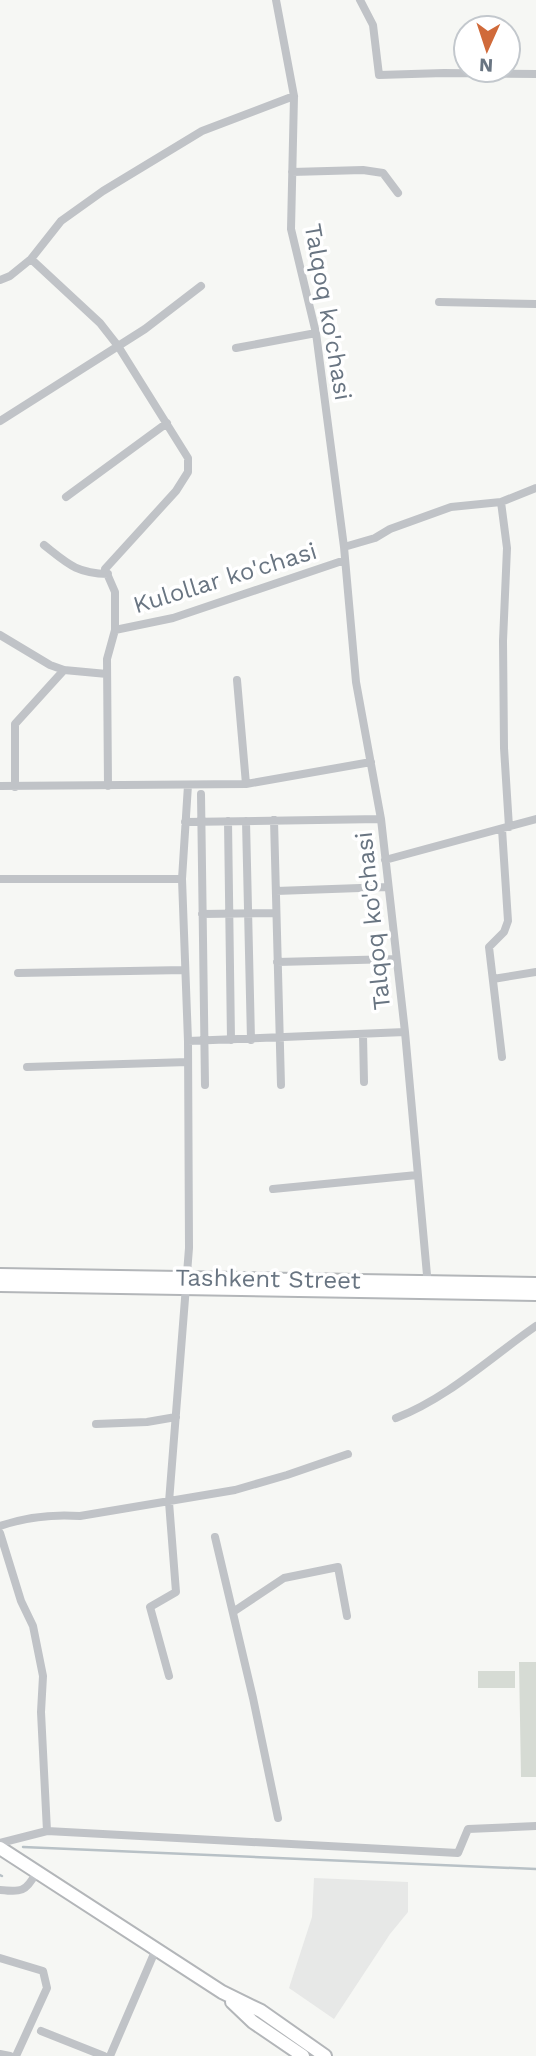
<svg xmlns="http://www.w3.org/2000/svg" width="536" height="2056" viewBox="0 0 536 2056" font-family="'Work Sans',sans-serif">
	<rect width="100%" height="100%" fill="#f6f7f4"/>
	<path fill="#e7e8e7" d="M314 1878 408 1882V1912L390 1934 334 2019 289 1988 312 1917Z"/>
	<path fill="#d6dbd4" d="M536 1662V1777H521L519 1662Z
		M478 1671H515V1688H478Z"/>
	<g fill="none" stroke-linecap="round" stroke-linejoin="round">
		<path stroke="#b8c1c6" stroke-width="2.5" d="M23 1847 536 1869
			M0 1875 2 1876"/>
		<g stroke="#b3b6b9" stroke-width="16">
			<path id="trunk" d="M0 1275 536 1284
				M0 1285 536 1294
				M0 1848 222 1992 261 2011 325 2056
				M232 2002 253 2022 303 2056"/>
		</g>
		<path stroke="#c0c3c7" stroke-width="8" d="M276 0 294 96 291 229 316 333 344 547 356 682 381 819 405 1032 428 1286
			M360 0 373 25 379 75 444 73 536 74
			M292 172 363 170 383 173 398 193
			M31 259 100 323 118 346 188 458V472L176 491 105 569 115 592V630L107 659 108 786
			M0 280 10 276 31 259 61 221 103 191 202 131 294 96
			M439 302 536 304
			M236 348 316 333
			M0 421 145 329 201 286
			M66 497 167 423
			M501 502 507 548 503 641 504 748 509 827
			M44 545C68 564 76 573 108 574
			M344 547 375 538 390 529 451 507 501 502 536 488
			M115 630 173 618 345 560
			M0 635 50 665 64 670 107 674
			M237 680 246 784
			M0 786 246 784 371 762
			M15 787V724L64 670
			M201 794 205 1085
			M274 820 281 1085
			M228 821 231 1040
			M246 821 251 1040
			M185 822 381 819
			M385 860 536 819
			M0 879H182
			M276 891 388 887
			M202 914 276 913
			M277 962 396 959
			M18 973 185 970
			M493 979 536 972
			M363 1035 364 1082
			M188 1041 405 1032
			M502 1057 489 947 504 932 508 921 502 829
			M27 1067 188 1062
			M273 1189 417 1175
			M396 1418C448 1398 491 1357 536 1326
			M96 1424 147 1422 176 1417
			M0 1526C26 1517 52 1514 80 1516L235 1490 287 1475 348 1454
			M0 1533 21 1601 33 1626 43 1676 41 1712 47 1831
			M215 1537 253 1698 278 1818
			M233 1612 284 1578 338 1567 347 1616
			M169 1676 150 1607 176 1592 169 1502 189 1248 188 1041 182 879 188 785
			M0 1843 47 1831 458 1853 468 1829 536 1826
			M0 1890C21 1892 26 1892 36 1873
			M0 1958 43 1971 47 1988 16 2056
			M41 2031 104 2056
			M0 2054 10 2056
			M110 2056 156 1949"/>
		<use href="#trunk" stroke="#fff" stroke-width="12"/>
	</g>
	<g text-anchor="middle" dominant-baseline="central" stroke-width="7" stroke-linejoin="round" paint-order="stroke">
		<g font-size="24" fill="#697582" stroke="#fff">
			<text transform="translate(328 312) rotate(80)">Talqoq ko'chasi</text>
			<text transform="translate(225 578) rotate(-17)">Kulollar ko'chasi</text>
			<text transform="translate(373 921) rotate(-96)">Talqoq ko'chasi</text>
			<text transform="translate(268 1279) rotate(1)">Tashkent Street</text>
		</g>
	</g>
	<g transform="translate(487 49) rotate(183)"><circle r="33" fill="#ffffff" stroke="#c3c8cd" stroke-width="2"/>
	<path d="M0-5L12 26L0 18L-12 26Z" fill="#d06a3a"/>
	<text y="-10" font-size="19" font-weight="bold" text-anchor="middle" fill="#697582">N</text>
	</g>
</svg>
